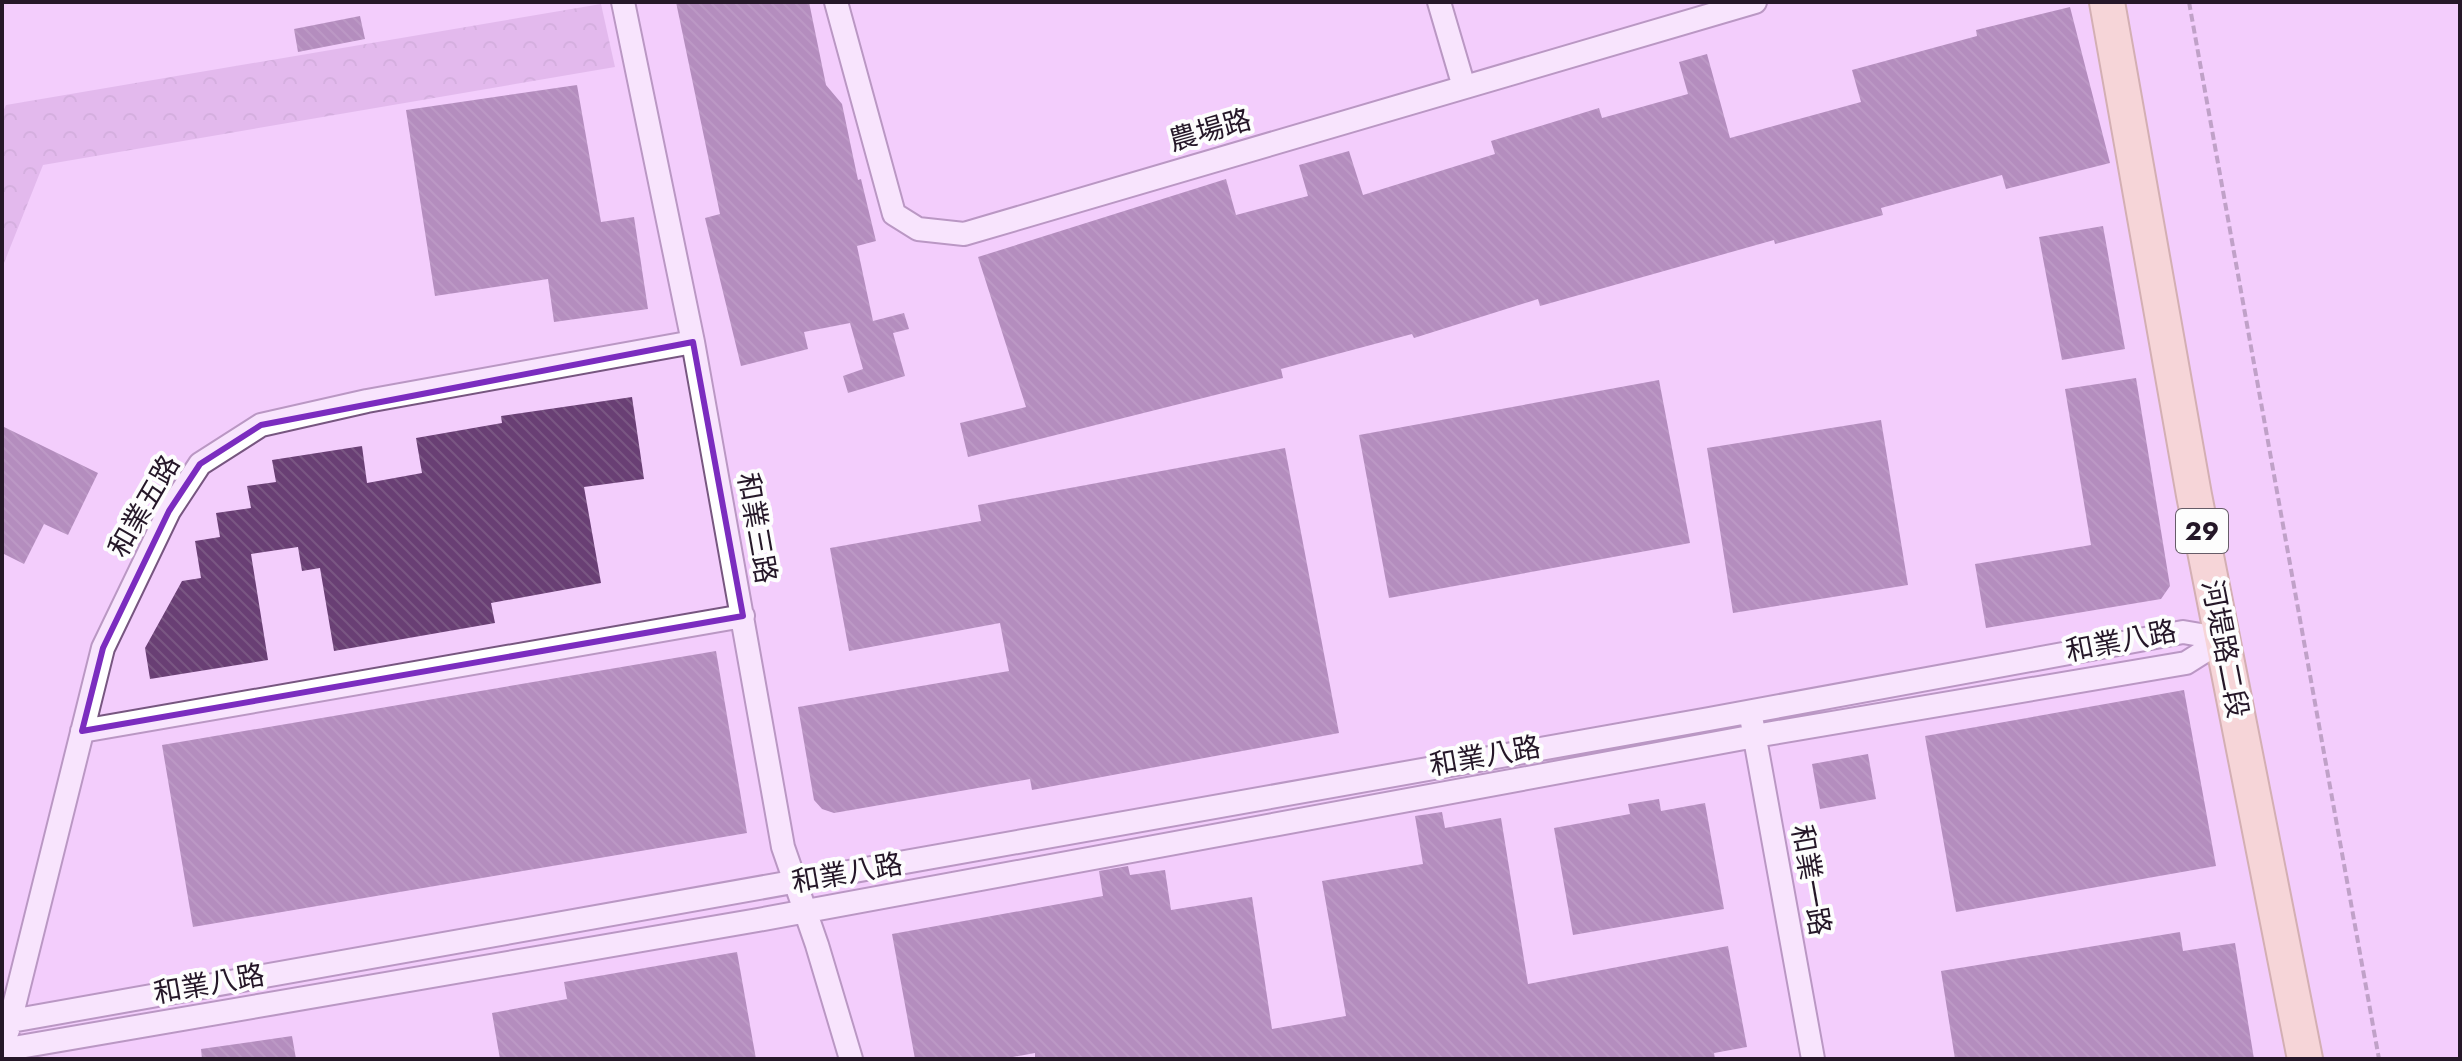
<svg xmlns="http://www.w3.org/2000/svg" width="2462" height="1061" viewBox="0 0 2462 1061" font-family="Jost,'Noto Sans TC',sans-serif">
	<defs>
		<pattern id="forest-crowns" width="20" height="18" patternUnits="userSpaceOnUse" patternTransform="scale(2)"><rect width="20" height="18" fill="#d0a1dc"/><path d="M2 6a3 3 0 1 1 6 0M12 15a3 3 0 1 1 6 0" fill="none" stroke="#b28abd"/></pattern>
		<pattern id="building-back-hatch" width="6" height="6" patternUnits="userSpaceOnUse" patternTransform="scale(2)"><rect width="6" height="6" fill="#693f74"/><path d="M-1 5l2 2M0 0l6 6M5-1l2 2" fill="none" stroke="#7a5783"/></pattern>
	</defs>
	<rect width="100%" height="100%" fill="#f3cdfc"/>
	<path fill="url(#forest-crowns)" d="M601 4 615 67 43 165 2 268V114L6 105Z"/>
	<path fill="url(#building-back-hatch)" d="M676 2H809L826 85 842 104 858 180 861 179 876 241 857 246 873 321 904 313 909 329 893 333 905 376 848 393 843 376 863 369 850 323 804 332 808 349 741 366 705 218 720 214Z
		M2070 7 2110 163 2006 189 2002 175 1881 208 1883 215 1775 244 1774 240 1540 306 1538 299 1414 338 1412 334 1281 369 1283 378 968 457 960 423 1026 407 978 257 1226 179 1236 215 1308 196 1299 165 1349 151 1363 195 1495 154 1491 141 1599 108 1602 118 1688 94 1679 62 1707 54 1730 138 1861 102 1852 70 1977 36 1976 30Z
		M360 16 365 39 298 52 294 29Z
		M577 85 601 222 634 217 648 309 554 322 548 279 435 296 406 110Z
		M2103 226 2125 349 2062 360 2039 237Z
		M2136 378 2170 586 2161 599 1986 628 1975 564 2091 545 2065 389Z
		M1659 380 1690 543 1389 598 1359 435Z
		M632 397 644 479 584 487 601 583 491 603 495 623 334 651 320 568 302 571 298 547 251 554 268 660 150 679 145 648 182 581 201 578 195 541 220 537 216 513 251 508 247 486 276 482 272 460 362 446 367 483 422 473 416 438 502 423 501 416Z
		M1881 420 1908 585 1733 613 1707 448Z
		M2 426 98 473 68 535 44 524 24 564 2 553Z
		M1285 448 1339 733 1032 790 1030 779 834 813 822 809 814 800 798 707 1009 671 1000 623 849 651 830 548 981 521 978 505Z
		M716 651 747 833 193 927 162 745Z
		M2184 690 2216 866 1956 912 1925 736Z
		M1868 754 1876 799 1820 809 1812 764Z
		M1659 799 1661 811 1705 803 1724 909 1573 935 1554 828 1630 814 1628 804Z
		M1442 812 1445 828 1501 818 1528 984 1728 946 1747 1047 1714 1053 1715 1059H1035V1053L1002 1059H915L892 934 1103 896 1099 871 1128 866 1130 875 1165 870 1171 910 1252 897 1272 1029 1346 1016 1322 881 1423 864 1415 816Z
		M2180 932 2183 951 2235 943 2254 1059H1955L1941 971Z
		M737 952 756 1059H500L492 1013 567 999 564 982Z
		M292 1036 296 1059H202L201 1049Z"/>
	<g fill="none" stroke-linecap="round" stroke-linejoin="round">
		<g stroke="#775680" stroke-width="26">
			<path id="street" d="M623 2 693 342 783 847 817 945 851 1059
				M836 2 894 214 918 229 964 234 1755 2
				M1439 2 1464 87
				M1752 722 1813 1059
				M82 731 743 616
				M11 1021 1709 719 2183 632 2224 639
				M8 1030 103 648 169 511 200 464 261 425 367 401 693 342
				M2 1050 758 920 1755 736 2186 663 2224 639"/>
		</g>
		<g stroke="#ae895b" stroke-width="38">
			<path id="primary" d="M2107 2 2194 495 2305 1059"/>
		</g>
		<path stroke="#846b8a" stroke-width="4" stroke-dasharray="8 4" stroke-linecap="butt" d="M2189 2 2379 1059"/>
		<use href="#street" stroke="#fff" stroke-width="22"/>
		<use href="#primary" stroke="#faddad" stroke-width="34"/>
	</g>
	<path d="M0 0H2462V1061H0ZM693 342 743 616 82 731 103 648 169 511 200 464 261 425Z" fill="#f3cdfc" fill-opacity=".55" fill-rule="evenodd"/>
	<path fill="none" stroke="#7b2cbf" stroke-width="6" stroke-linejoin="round" d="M693 342 743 616 82 731 103 648 169 511 200 464 261 425Z"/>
	<g text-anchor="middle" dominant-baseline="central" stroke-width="8" stroke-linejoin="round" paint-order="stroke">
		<rect fill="#fdfdfd" stroke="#665c68" stroke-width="2" x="2176" y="509" width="52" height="44" rx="6"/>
		<g font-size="26" font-weight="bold" fill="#251728">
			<text x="2202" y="531">29</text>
		</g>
		<g font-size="28" fill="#251728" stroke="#fdfdfd">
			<text transform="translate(1210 130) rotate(-16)">農場路</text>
			<text transform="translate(144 506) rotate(-60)">和業五路</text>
			<text transform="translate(757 528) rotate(80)">和業三路</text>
			<text transform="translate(2121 641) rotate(-11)">和業八路</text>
			<text transform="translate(2225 649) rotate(79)">河堤路二段</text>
			<text transform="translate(1485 756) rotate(-10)">和業八路</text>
			<text transform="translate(847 873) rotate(-10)">和業八路</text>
			<text transform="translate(1811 880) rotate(80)">和業一路</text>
			<text transform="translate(209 984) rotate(-10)">和業八路</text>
		</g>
	</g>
	<rect width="2462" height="1061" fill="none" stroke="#251728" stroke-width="8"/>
</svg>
